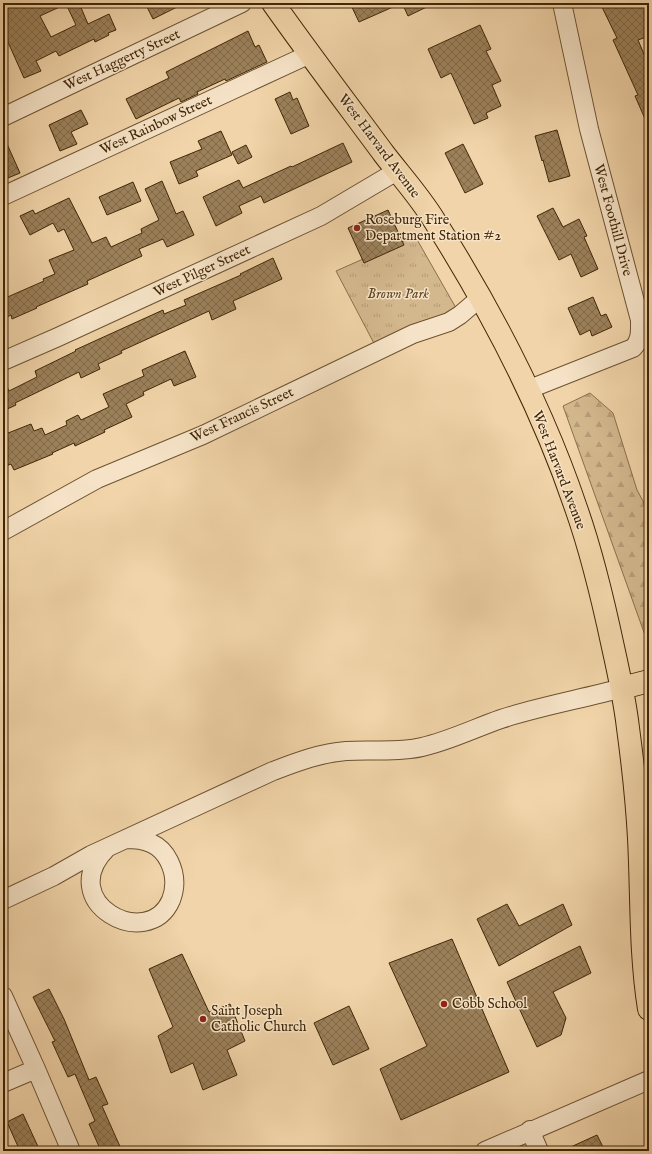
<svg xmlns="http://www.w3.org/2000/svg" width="652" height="1154" viewBox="0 0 652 1154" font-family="'IM FELL English',serif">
	<defs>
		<pattern id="grass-tufts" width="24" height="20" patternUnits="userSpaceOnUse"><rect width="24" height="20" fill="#d3b78d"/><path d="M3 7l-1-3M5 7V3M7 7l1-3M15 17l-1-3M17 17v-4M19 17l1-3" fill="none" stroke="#b69d78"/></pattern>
		<pattern id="forest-firs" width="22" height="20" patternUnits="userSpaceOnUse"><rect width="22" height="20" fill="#d3b78d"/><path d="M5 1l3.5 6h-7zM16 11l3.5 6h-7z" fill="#b69d78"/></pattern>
		<pattern id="building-cross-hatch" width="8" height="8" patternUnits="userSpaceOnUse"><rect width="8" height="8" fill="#9c815b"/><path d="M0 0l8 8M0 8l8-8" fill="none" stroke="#816a49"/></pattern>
	</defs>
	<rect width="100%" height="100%" fill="#f1d4a9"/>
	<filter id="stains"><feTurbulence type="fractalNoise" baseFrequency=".005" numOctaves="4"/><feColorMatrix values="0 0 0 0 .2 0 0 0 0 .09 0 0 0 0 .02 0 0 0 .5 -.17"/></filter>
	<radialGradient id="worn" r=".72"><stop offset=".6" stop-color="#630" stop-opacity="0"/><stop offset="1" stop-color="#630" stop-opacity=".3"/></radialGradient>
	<path fill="url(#grass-tufts)" stroke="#8a6f4a" d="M415 236 460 315 378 351 336 271Z"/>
	<path fill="url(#forest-firs)" stroke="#8a6f4a" d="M590 393 613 413 637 490 649 512V638H646L563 406Z"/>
	<path fill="url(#building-cross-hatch)" stroke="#402707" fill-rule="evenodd" d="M3 3H79L88 24 109 14 116 30 108 33 109 35 95 42 94 39 59 56 56 51 36 61 41 71 24 78 3 31ZM66 4 76 25 51 37 40 16Z
		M145 3H185L153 19Z
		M350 3H435L408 16 402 3 359 22Z
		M600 3H649V36L638 40 649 66V128L635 96 638 95 613 40 617 38Z
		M480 25 491 49 486 51 501 81 492 85 501 106 486 113 488 118 474 124 451 73 441 78 428 49Z
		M248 31 255 47 259 45 267 62 226 81 225 79 197 92 198 94 181 102 179 98 136 119 126 99 169 78 166 72Z
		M290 92 293 100 297 98 309 126 291 134 275 99Z
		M81 110 88 124 71 132 77 144 60 151 49 125Z
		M557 130 570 176 549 182 543 160 542 161 535 136Z
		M221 131 232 155 196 171 198 176 179 184 170 162 202 149 198 141Z
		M3 135 20 173 3 180Z
		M343 143 352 162 264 203 261 196 239 206 242 213 216 226 203 197 239 180 243 188 291 166 292 167Z
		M463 144 483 184 465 193 445 153Z
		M246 145 252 157 238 164 232 152Z
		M162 181 176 214 183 211 194 235 167 247 163 239 139 249 142 256 87 281 88 284 36 307 37 308 12 319 11 315 3 319V299L44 281 43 279 55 274 49 260 74 250 64 229 58 232 53 223 30 235 20 216 33 210 35 214 69 198 92 243 106 237 111 247 142 233 141 229 159 220 145 189Z
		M133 182 141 201 107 215 99 197Z
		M553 208 563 227 579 219 587 236 584 237 598 269 581 277 571 254 559 260 537 216Z
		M388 210 404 245 364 263 348 228Z
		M273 258 282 279 233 301 236 309 212 320 209 311 121 351 122 353 98 364 100 369 81 378 79 372 15 403 16 405 3 411V378L9 391 37 377 35 371 76 351 75 350 163 310 164 314 186 305 184 300 241 275 240 274Z
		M593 297 601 316 606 314 612 327 592 336 590 330 580 335 568 308Z
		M185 351 196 377 174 386 171 379 143 392 144 395 126 404 132 417 104 430 105 432 75 446 74 443 52 453 53 454 14 470 11 464 3 467V435L31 424 34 431 42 428 45 435 67 425 66 421 78 415 81 420 109 407 103 394 144 376 142 370Z
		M507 904 519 926 563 904 572 925 499 966 477 919Z
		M452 939 509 1072 401 1120 380 1069 427 1046 389 963Z
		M580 946 591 973 553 992 566 1018 561 1035 537 1047 507 982Z
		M182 954 209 1012 230 1004 245 1041 227 1050 237 1075 203 1090 193 1063 171 1073 158 1036 173 1027 149 969Z
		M49 989 64 1019 89 1080 96 1077 108 1104 102 1106 122 1151H101L89 1124 95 1121 75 1074 68 1077 52 1042 55 1041 33 997Z
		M349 1006 369 1049 333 1065 314 1023Z
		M23 1114 40 1151H20L7 1122Z
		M597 1135 605 1151H562Z"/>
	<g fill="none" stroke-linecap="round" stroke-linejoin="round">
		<g stroke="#6c5230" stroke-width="20">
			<path id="minor" d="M3 117 242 3
				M3 196 310 54
				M3 361 58 337 321 216 397 171
				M527 390 633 348C641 340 640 332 640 320L589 129 562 3
				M3 531 97 479 203 435 413 334 449 322 460 315 480 298
				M107 848C53 902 148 953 171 900 176 887 175 873 169 861 160 843 145 839 126 839
				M3 900 54 876 91 855 273 771C297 762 320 753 346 751 371 749 397 753 422 747 449 741 475 728 501 719 541 706 582 699 622 688
				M3 996 36 1069 71 1151
				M3 1083 36 1069
				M530 1130 539 1151
				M485 1151 649 1080"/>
		</g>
		<g stroke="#402707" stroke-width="24">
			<path id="major" d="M273 3C309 54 347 104 384 154 401 176 420 197 434 220 491 310 542 407 576 508 592 553 603 600 613 647 619 674 625 701 628 728 633 765 637 802 639 838 642 896 640 952 649 1009
				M622 688 649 681"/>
		</g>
		<use href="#minor" stroke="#f6e3c7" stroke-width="18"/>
		<use href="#major" stroke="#f1d4a9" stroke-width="22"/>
	</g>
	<g fill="#8f2418" stroke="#f6e3c7" stroke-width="1.5">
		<circle cx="357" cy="228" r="4"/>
		<circle cx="444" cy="1004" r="4"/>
		<circle cx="203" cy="1019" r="4"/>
	</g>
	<g text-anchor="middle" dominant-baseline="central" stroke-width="3" stroke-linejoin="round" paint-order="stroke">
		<g font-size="14" fill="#402707" stroke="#f6e3c7">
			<text transform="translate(122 60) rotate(-25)">West Haggerty Street</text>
			<text transform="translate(156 125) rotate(-25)">West Rainbow Street</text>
			<text transform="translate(379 146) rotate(53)">West Harvard Avenue</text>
			<text transform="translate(613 220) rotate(75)">West Foothill Drive</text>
			<text transform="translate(202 271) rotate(-25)">West Pilger Street</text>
			<text transform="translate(242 415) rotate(-25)">West Francis Street</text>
			<text transform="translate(559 470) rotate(69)">West Harvard Avenue</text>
		</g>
		<g font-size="14" fill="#402707" stroke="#f6e3c7" text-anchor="start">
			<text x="365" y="220">Roseburg Fire<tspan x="365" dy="16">Department Station #2</tspan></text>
			<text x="452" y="1004">Cobb School</text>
			<text x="211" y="1011">Saint Joseph<tspan x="211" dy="16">Catholic Church</tspan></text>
		</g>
		<g font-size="14" font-style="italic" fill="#5d4422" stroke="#f6e3c7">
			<text x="398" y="294">Brown Park</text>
		</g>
	</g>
	<rect width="652" height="1154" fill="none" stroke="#f1d4a9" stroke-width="16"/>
	<rect x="4" y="4" width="644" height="1146" fill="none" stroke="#402707" stroke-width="2"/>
	<rect x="8" y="8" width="636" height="1138" fill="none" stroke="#402707"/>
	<rect width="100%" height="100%" filter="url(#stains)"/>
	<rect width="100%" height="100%" fill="url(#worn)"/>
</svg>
